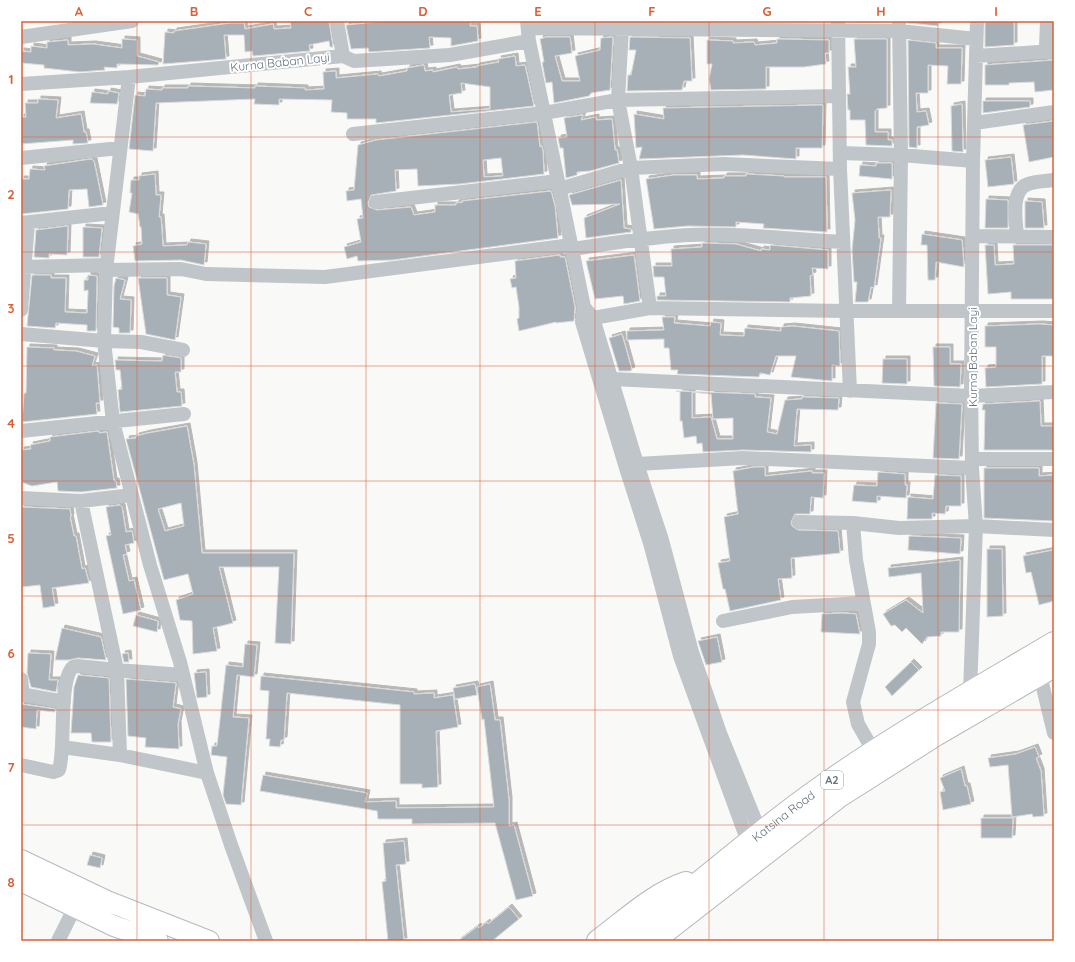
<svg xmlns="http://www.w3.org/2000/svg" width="1075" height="962" viewBox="0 0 1075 962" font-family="Quicksand,sans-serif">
	<defs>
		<filter id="shadow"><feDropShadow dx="3" dy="-3" stdDeviation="0" flood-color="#0004"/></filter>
	</defs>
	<rect width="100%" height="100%" fill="#f9f9f7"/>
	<path fill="#a8b0b7" stroke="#dbdbda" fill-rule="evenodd" filter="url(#shadow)" d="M290 21H329L333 47H330L329 41 309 45 310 51 253 56 252 51 245 52 244 35H224L226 59 163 64 165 32 174 33V31L230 23H244L245 29 273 24 274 29 291 28Z
		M386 21H471L470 26H477L478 41 451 46V38L429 37 430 48 369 52 368 48 351 49 346 25Z
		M852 21 870 22 888 21V22H853Z
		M908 21H938V26L908 23Z
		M1014 21V45L985 47V22Z
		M546 37H570L572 53 555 56 562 81H580L575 56 600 50 601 38 613 37 610 90 591 93 589 96 554 103 552 82 546 83 542 62H544L540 39Z
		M630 37 690 38 692 81H684L682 90 627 91 628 75H631L636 50H629Z
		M122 39 137 40V56L159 62 158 65 117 64V68L104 67 105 70 80 72 44 68V65L21 63V51L31 52V46L47 48V42L68 40V45L93 44 122 48Z
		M777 39 829 40V53H825L826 64 804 67H766V89L711 90 709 79 712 64H707V40L733 41V43L754 42 755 45 777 43Z
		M854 39H887V108L877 109 875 111V132H888V140H892V146L866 145 865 120H850V110H848L847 94H850L848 67H856Z
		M908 40 936 43V48H962L961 84H947L948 66 928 65V93H916L917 112 926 111 929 125 917 127V148L909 147Z
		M515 56 516 66 525 65 534 106 376 123V119H347V113L331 112 332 100 279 99V105L254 104 255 99 156 103 153 151 129 149 135 95 145 96 146 89 162 90V88H188V86L255 88V86L305 88V90L324 89 323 72 336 71V78L378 74 379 76 407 71V68L424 65 425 71 433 70V72L457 67 458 69 477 67V66L499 62 498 59ZM461 83 490 87V109L451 112 449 95 462 93Z
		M1054 60V90L1035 92 1034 82 1009 83V85H985V65Z
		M108 91 119 93 117 104 90 103 92 92 108 94Z
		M38 99 58 100 56 118 81 114 84 132H86L88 143 73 144V140L21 144V117H26L25 103H38Z
		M983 101H1030V107L983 113Z
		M962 104 963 152 952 151 951 106Z
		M823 105 822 148H796V159L743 155 639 159 642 147 636 148 634 114 664 119 663 108Z
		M583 115 581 120 596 117V120L612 119 615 150H617L619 163 590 171 577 172V175L566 178 563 148H560L558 138 567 137 564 118Z
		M1054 121V157L1029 162 1023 125Z
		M537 122 540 147 542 146 543 152 544 174 460 184 418 186 417 169 395 170 396 191 371 195 368 203 369 207 377 210 411 207 414 215 435 212V205H456V203L463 202 462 201 551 191 555 206 558 238 393 260 358 261 357 256 347 259 344 247 361 242 357 219 363 218 361 199 347 201 346 191 354 190 358 145 376 140ZM501 158 503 176 484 177 483 160Z
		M1011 157 1014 184 988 187 985 160Z
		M91 159 94 161 103 205 89 207 87 189 69 190 68 209 21 214V179H29L30 169 45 170 44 166Z
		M876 163H892V179L859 176 860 165 876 166Z
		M155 174 156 195H161L159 217H161L163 246 187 245 188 242 206 244 204 265 181 260 135 261 133 246 142 244 141 227H140L138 214 129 212 132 193H130L131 180H139V176Z
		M746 174 784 176V177H826L827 232 763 228 764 224 736 222V227L688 226 654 229 646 179 674 175H697V179L724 178V176H746Z
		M621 180 624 228 631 229V232L586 238 584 218 620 204 572 205 569 195Z
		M891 190 890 217H878L879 238H881L874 288 871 287 868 302H855L857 282H854L852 250 855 220 852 193Z
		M986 199 1008 200V228H985Z
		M1025 201 1042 202 1044 228H1025Z
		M68 226 67 255 49 254V258L34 257 36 230Z
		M83 227 102 228 99 257H83Z
		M922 234 962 240 964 267 936 262 935 280H928L927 245H921Z
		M702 243 736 244 761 251V249L770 250V245L828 250V269L812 268 813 275 810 276 811 296 790 298V302L657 300V296H666L664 277H654L653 266H672L671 249 702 247Z
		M985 245H994L995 265 1014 264 1013 245H1053L1054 299H1011V292L988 294Z
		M560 255V257H565L575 307 574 321 556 323V322L519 331 517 319 519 318V307L516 287 512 288 510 279 516 278 515 261Z
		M634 255 640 301 624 304 623 296 595 299 586 261Z
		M32 275H51V278H66L65 312 87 313 88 294V290L84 291V280H88V275L97 276 96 331H87V325L56 323 55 328 27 326Z
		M116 278 125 280 120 299 131 300 130 333H119V328L113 327 114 286Z
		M138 278H167V295L181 297 175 340 146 334Z
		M662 317H675L674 323 710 326 711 322 721 323 720 335 744 336 745 328 781 331V327L792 326 839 331 840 366 832 365V381L791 377 796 356H776L770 375 760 373 759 377 677 374 678 370H671L669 348H664V339L627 340V331L664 330Z
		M1040 324 1054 325V356H1042V384L986 387 985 368 996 367V347H985V326Z
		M622 334 632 370 630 371H619L609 338Z
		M27 347 54 348V350L76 351 95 356 92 366 97 365 100 403H96L97 414 22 422 24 393H26Z
		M933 347H950V364H961L960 387 934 386Z
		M163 355 181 358V372H175L177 392H181L182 406 120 412 118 390 122 389 120 370H116L115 360 160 361H162Z
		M883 359H907V384L882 383Z
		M676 391 755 394V397L771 398 767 432 777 434 785 400 802 399V397L839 398 838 410 797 409 794 446 811 445V452L743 450 703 452 702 443 697 444 696 436 684 438 682 421H680V392ZM692 392 711 394 713 419 733 418V439H717L711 417 692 418Z
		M1040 401 1041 426H1054V450H984L985 410H982L983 404Z
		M936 403 962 404 959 459 933 458Z
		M187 426 194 465 202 553H294L291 644 275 643 279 567H219L233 623 213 628 217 651 193 654 192 621 180 620 176 600 193 594 188 574 164 580 126 439 136 438V436L148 433ZM181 503 184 526 165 531 158 509Z
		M99 431V433L107 432 114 481H116L117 488 81 492 58 491 57 482 32 486 21 482V450L31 449 30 445 50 441V437Z
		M754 467H765V476L812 471V473H824L823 498 811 497 810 514H795L791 522 792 526 798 530 838 531 840 553 791 558 792 578 778 579 781 600 730 611 725 589H723L718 563 730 561 724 517 738 514 733 471Z
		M984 468H1039V476L1054 475V521L984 518Z
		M878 472 905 474V485H907L906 498 877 496V503L852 501 854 485 877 486Z
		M935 475 961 476V506H946L945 514 932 513V519H907L908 497 933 499Z
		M120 505 122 507 126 532 132 531 134 543 125 545 127 554 123 555 129 581 134 580 141 610 123 614 106 536 111 535 106 507Z
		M21 507 70 509 71 517H70L74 536H76L82 569 85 568 89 583 52 588 55 606 43 608 40 585 22 587Z
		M909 536 961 538 960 554 908 550Z
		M987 549H1002L1003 616 987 617Z
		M1053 550 1054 601 1039 605 1031 572 1026 573 1023 556Z
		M960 560 959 632H941V636L927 637 922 644 906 628 902 632 895 625 891 626 883 614 906 600 923 613 921 573 889 577 888 568Z
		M842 613 856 614 860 634 821 632 822 614Z
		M136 615 158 621 157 632 133 626Z
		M62 628 101 637 106 660 78 658 69 660H55Z
		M717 637 722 662 706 665 698 641Z
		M245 644 257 645 254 677 237 675 233 717 249 718 241 805 226 804 223 795 227 757 211 755 212 746H217L226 665 243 667Z
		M28 653 51 654 49 680H58L56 692 31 687 27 673Z
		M128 653 129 662H124L122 654Z
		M911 662 919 670 892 696 885 687Z
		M206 672 207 697 197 698 194 673Z
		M78 675 109 678 111 742H92L91 733H71L74 687Z
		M261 676 414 692V694L434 693V698L453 695 458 727 436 731 438 787 422 788V784H400V705L287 693 284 740H281L280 747 269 746 270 739H266L269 691 260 690Z
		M126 679 176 683 173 707 181 709 178 724 179 749 145 747 146 738 128 736Z
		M475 684 477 695 455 699 453 688Z
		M490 684 495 720H500L509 800V826L514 825 533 896 516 900 495 823 412 824V819H378L377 811 260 791 263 775 367 793 365 802 396 801V808L494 807 484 719 482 720 477 687Z
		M21 704 55 709V712L37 710 36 729 21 727Z
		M1035 747 1039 757 1036 758 1041 771 1044 816 1033 817 1032 814 1012 817 1008 765 990 767 988 758 1016 754Z
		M961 769 965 786H967L971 804 943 810 940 792 945 791 940 778Z
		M981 818H1013L1012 838H981Z
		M404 841 406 864 396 865 404 941H388L382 882 386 881 383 843Z
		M90 855 102 858 100 868 87 865Z
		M509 907 519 919 492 941H458L478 926 479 928 487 922 488 924Z"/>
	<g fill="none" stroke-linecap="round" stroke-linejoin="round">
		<g stroke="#b5babf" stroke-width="22">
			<path id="secondary" d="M21 860 107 901 209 941
				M21 881 114 926 158 941"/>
		</g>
		<g stroke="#b4b8bc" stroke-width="24">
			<g id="trunk">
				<path d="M598 941C625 921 653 894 686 883"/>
				<path id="s1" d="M626 941C692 891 753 835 820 788 895 735 975 690 1054 643"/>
				<path d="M653 941 838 797 937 734 1054 666"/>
			</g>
		</g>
		<path stroke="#c0c5c9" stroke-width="14" d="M337 21 343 56
			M527 21 529 41 584 307 582 322 626 468 650 543 680 656 748 842
			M838 21 840 169 850 391
			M899 21 901 155 899 311
			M1047 21 1046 47 1049 52
			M528 28 899 31 976 39
			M622 28 618 100 631 168 650 308
			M21 37 132 21
			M976 56 1054 51
			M129 77 106 270 104 341 113 422 150 565 180 662 207 773 231 845 266 941
			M21 84 129 77 343 56 354 61 450 55 529 41
			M974 123 1054 112
			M353 134 544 113 618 100 838 96
			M840 153 901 155 973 161
			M21 158 120 148
			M559 189 631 168 724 164 840 169
			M376 202 558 181
			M21 223 112 213
			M973 236 1054 237
			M1017 236C1016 221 1010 190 1028 184 1036 181 1046 181 1054 180
			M573 249C611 243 649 237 688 235 740 233 792 239 843 242
			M21 267 106 265
			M106 270 181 269 206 274 325 277 571 245
			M584 307 593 318 637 464 662 540 692 652 720 733 760 832
			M21 310 28 223
			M593 318 650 308 846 311H1054
			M21 334 104 341 141 342 183 350
			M612 379 971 396 1054 392
			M21 431 184 414
			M972 459H1054
			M637 464 743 458 972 468
			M21 498 81 501 132 495
			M81 501 117 670 183 675
			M799 522 853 523 899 528 976 526 1054 530
			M853 523 856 560 869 632V644L853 702 858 724 874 752
			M723 621 792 607 863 603
			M1040 675 1054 733
			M21 679 23 695
			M970 693 976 526 972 468 971 386 973 161 977 21
			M21 694 64 702
			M62 747 120 755 207 773
			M21 765 53 772 59 770C66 748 58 680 73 667L77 666 117 670 120 755
			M58 941 75 907"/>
		<use href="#secondary" stroke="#fff" stroke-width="20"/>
		<use href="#trunk" stroke="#fff" stroke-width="22"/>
	</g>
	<path fill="none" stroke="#da6037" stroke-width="1" stroke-opacity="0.55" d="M137 21V941M251 21V941M366 21V941M480 21V941M595 21V941M709 21V941M824 21V941M938 21V941M21 137H1054M21 252H1054M21 366H1054M21 481H1054M21 596H1054M21 710H1054M21 825H1054"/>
	<g text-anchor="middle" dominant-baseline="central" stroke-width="4" stroke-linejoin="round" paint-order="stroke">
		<rect fill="#fff" stroke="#949ea7" stroke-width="1" x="821" y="771" width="22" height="18" rx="3"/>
		<g font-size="11" font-weight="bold" fill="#667481">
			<text x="832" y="780">A2</text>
		</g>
		<g font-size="12" fill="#667481" stroke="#fff">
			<text transform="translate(280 62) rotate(-6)">Kurna Baban Layi</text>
			<text transform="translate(972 357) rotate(-90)">Kurna Baban Layi</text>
			<text stroke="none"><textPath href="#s1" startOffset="201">Katsina Road</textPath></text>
		</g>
	</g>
	<rect width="1075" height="962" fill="none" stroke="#ffffff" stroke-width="44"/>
	<rect x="22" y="22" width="1031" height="918" fill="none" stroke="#da6037" stroke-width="1.5"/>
	<g font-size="13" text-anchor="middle" font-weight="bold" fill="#da6037">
		<text x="79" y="16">A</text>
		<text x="194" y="16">B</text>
		<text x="308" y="16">C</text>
		<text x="423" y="16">D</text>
		<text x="538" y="16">E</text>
		<text x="652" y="16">F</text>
		<text x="767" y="16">G</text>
		<text x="881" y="16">H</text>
		<text x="996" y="16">I</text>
		<text x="11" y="84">1</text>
		<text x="11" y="199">2</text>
		<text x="11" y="313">3</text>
		<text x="11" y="428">4</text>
		<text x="11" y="543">5</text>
		<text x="11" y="658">6</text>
		<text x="11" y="772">7</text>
		<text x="11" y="887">8</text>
	</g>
</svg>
